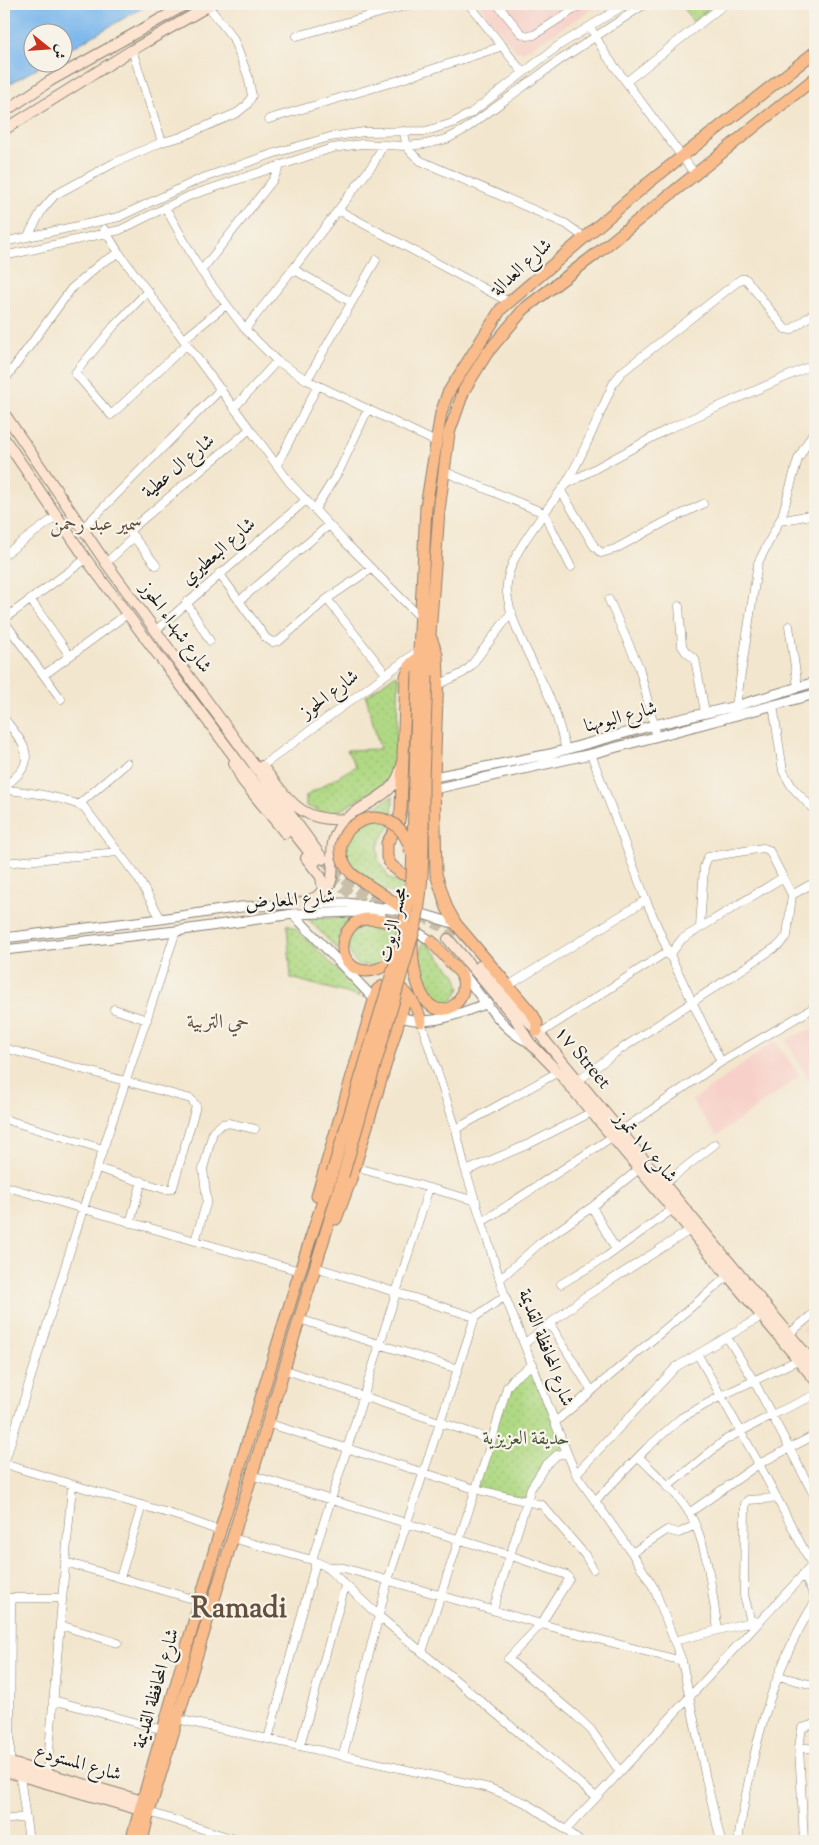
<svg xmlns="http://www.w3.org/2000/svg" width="819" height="1845" viewBox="0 0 819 1845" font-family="'Sorts Mill Goudy',Amiri,serif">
	<defs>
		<pattern id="green-dots" width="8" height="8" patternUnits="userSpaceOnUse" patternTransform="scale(1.25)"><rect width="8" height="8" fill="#b0d984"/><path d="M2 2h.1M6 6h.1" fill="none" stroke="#97ba71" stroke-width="1.8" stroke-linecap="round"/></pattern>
	</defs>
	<rect width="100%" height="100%" fill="#f7f3e8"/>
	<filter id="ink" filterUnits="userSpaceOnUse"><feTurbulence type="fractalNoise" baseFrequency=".02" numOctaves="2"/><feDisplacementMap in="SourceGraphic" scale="10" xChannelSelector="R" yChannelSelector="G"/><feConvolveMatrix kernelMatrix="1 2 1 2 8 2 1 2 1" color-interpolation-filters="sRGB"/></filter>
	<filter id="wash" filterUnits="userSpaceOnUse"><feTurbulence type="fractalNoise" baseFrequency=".0096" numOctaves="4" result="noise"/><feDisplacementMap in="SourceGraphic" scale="20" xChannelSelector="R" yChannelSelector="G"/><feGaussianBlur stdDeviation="1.12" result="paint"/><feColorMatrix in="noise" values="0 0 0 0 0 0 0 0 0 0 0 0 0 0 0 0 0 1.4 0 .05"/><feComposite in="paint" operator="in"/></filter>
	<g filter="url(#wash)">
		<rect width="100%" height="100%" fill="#f3e6ce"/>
		<path fill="#f7d1c9" d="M478 4H601L523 52 516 51Z
			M815 1027V1077L808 1080 786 1040Z
			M775 1041 800 1076 717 1136 692 1101Z
			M815 1318V1346L802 1329Z"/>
		<path fill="url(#green-dots)" stroke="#667a50" d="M681 4H715L693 22Z
			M395 675 399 677 395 764 390 777 383 784 340 811 326 813 306 806V796L356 766 347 750 380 749 366 696Z
			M393 796 392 819 389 828 381 839 378 847V859L389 878 403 884 402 898 366 881 349 868 345 845 358 818Z
			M353 917C340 925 338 936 338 950L308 919Z
			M287 924 296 929 360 992V997L291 978Z
			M364 924 394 928 385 959 378 966 358 965C343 950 346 934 364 924Z
			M424 940 456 975 460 988 453 1000 443 1004 435 1002 427 995 417 960Z
			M533 1364 566 1451 545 1466 527 1499 475 1489 510 1382Z"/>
		<path fill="#7bb7ed" stroke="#4c6a84" d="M4 4H149L63 53 62 32H32V62L46 63 4 87Z"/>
	</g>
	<g filter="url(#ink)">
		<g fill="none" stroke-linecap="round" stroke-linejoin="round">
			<path stroke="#c8beaa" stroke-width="10" stroke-dasharray="10 5" stroke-linecap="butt" d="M323 859C343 880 365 899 393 909
				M331 877 348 892 369 906
				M421 916 442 927 454 937"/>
			<g stroke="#888175" stroke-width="9">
				<path id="minor" d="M469 4 523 73
					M497 4 521 33 527 36 534 35 582 4
					M593 32 606 55 695 174
					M297 36 412 4
					M132 50 162 142
					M626 82 725 4
					M269 119 390 83 503 46
					M404 131C406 148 408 151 421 161L566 224 584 237
					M165 207 201 271 245 329 277 361 307 380 436 442
					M338 210 509 302
					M104 229 119 253 290 483 345 542 420 617
					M28 236 42 210 55 195 114 163 162 142 181 137 237 113 247 105 252 96 248 76 233 38 208 6
					M4 242 119 217 200 179 275 153 330 137 364 132 426 131 453 123 471 113 558 46 626 4
					M4 256 120 230 189 196 332 148 362 144 406 146 426 144 447 139 464 130 560 60 645 4
					M293 269 351 302
					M201 271 273 180 280 165
					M148 291 114 326 75 373 111 415 187 344
					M245 329 293 269 374 163 383 145
					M184 339 226 305
					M307 380 376 260
					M4 381 71 289 101 263 119 253
					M234 408 277 361
					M277 465 318 385
					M443 471 544 513 571 567
					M565 485 668 429 815 364
					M561 491 594 546 601 553 615 549 667 521 703 504
					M315 509 340 469 368 409
					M780 521 815 514
					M82 529 221 389
					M4 555 57 516
					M106 563 134 537
					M156 565 129 531 250 429
					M219 573 266 638 272 642 279 641 327 599 371 569
					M30 599 70 656
					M327 599 386 674
					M609 600 639 667 654 725 655 737
					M239 601 329 525
					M186 602 210 641
					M679 606 682 646 686 652 695 659 705 712
					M4 619 86 559
					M4 621 61 699
					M789 626 798 687
					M155 631 306 500
					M44 675 127 614
					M438 685 463 673 470 667 512 612
					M773 705 783 771 792 787 815 811
					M736 706 758 563 782 516 798 459 815 429
					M4 718C14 732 36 753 21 771 17 777 9 782 4 788
					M566 750C562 735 558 720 553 706 539 670 512 632 507 593 502 557 551 509 569 478 587 448 599 414 614 382L622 372 741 279H746L785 329 791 330 815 312
					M591 754 646 900 668 951 721 1062
					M262 766 419 650
					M4 790C31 792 59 796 84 807L138 878 161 919
					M78 805 127 763
					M4 863 118 852
					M700 927 704 867 708 857 763 848 769 850 792 895
					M669 956 682 939 782 878
					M508 986 646 900
					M114 1009 147 1020
					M421 1022 456 1129 464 1165 505 1296 567 1453 576 1474 632 1553 654 1588 682 1661 706 1779 721 1841
					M539 1034 668 951
					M4 1048 191 1099 196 1106 173 1187 171 1189H164L97 1168
					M578 1081 615 1053 779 945 787 936 792 895 815 882
					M4 1119 103 1149
					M456 1129 558 1072
					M621 1131 721 1062 815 1007
					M365 1170 476 1201
					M466 1171 529 1144 592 1112
					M664 1184 715 1144
					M4 1186 300 1271
					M592 1207 616 1250
					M482 1222 612 1137
					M130 1223 142 1181
					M195 1241 207 1201 203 1169 213 1132 222 1124 228 1123 255 1129
					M315 1267 475 1317
					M500 1279 540 1243 592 1207 639 1169
					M561 1284 606 1257 673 1209
					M299 1319 458 1369
					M550 1324 591 1390
					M789 1334 815 1312
					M727 1337 754 1381 815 1497
					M525 1343 583 1298 690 1230
					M698 1355 759 1464 812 1565
					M283 1369 478 1435 491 1443
					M555 1422 728 1276
					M267 1423 475 1489 542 1505 585 1555 593 1569
					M639 1457C656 1475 678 1493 690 1514 709 1548 711 1591 718 1629
					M4 1464 83 1209 176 931
					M4 1464 181 1517 220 1531
					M576 1474 676 1367 762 1316
					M251 1475 509 1555 567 1575 569 1579 566 1584 541 1624 508 1659 573 1713 591 1730 620 1772
					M667 1487 725 1440 772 1415 815 1395
					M595 1501 647 1448 681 1418 721 1396 798 1360
					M689 1513 759 1464 815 1435
					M232 1538 312 1560 325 1566 344 1568 541 1624 682 1661
					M632 1553 667 1530 679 1533 695 1525
					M312 1560 429 1188
					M65 1562 200 1601
					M325 1566 380 1617 596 1797
					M803 1574 815 1597
					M120 1578 142 1505
					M4 1598H62
					M493 1610 531 1488 545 1466 557 1455 567 1453
					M751 1622 744 1595 745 1504 748 1500 777 1498
					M60 1625 118 1643
					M674 1641 755 1621
					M422 1652 491 1443 507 1387 514 1378 533 1364
					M778 1676 809 1684 815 1683
					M53 1700 164 1730
					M177 1719 489 1788 526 1803 566 1830 579 1841
					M268 1739 316 1562
					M300 1745 345 1586
					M799 1747 815 1749
					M343 1755 388 1580 475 1317 505 1296
					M10 1763 11 1604 13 1598
					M47 1774 72 1485
					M20 1776 29 1841
					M149 1812 240 1841
					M4 1820 26 1817
					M566 1830 815 1562
					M738 1841C751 1758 769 1674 815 1602
					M804 1841 799 1747 802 1728 815 1724"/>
			</g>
			<g stroke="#888175" stroke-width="11">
				<path id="tertiary" d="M434 777 550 754 654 725 736 706 815 682
					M434 789 591 754 815 694
					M293 914 377 1002
					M409 927 436 944
					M4 938 161 919 241 907 294 904 346 903 419 913 456 924
					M4 950 176 931 293 914 356 912 381 915
					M462 972C479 993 504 1033 529 1042
					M396 1015C428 1029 457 1014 488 1003"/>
			</g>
			<g stroke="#888175" stroke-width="12">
				<path id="secondary" d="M4 112 50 81 187 4
					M4 130 132 50 212 4
					M4 413 106 563 323 859
					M4 438 86 559 242 767 316 861
					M234 763 242 780 285 833
					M262 766C289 799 299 823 346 819
					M306 858 321 877 323 891 319 894
					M294 904C359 891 316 857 341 825 357 803 395 799 401 768
					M448 939 515 1018 529 1042 558 1072 815 1380
					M480 966 522 1013 815 1365
					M4 1761 143 1801
					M4 1771 140 1810"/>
			</g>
			<g stroke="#888175" stroke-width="13">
				<path id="primary" d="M432 640 437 655 438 674 434 777 436 874 447 908 456 924 533 1015 537 1023V1031
					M419 657 411 664 406 677 401 810 398 825 387 843V857L391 865 402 874 411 876 421 873
					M418 672 426 507 441 413 448 393 501 309 647 184 815 52
					M427 675 439 511 449 433 464 390 487 353 524 309 596 254 815 78
					M353 875 407 911
					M412 941C412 959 415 991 429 1004 448 1021 471 996 461 974L431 941
					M398 954C387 969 362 979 348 962 337 949 345 925 361 920 375 916 389 925 403 923
					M317 1196 377 990C397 972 418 1004 421 1022
					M336 1219 350 1182 407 994
					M131 1841 220 1531 300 1271 332 1173
					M142 1841 149 1812 343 1176"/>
			</g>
			<use href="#minor" stroke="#fff" stroke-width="8"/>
			<use href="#tertiary" stroke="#fff" stroke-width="9"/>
			<use href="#secondary" stroke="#fde4d1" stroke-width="10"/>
			<use href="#primary" stroke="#fabc8b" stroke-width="11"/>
			<g stroke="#888175" stroke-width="13" stroke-linecap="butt">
				<path id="primary-bridge" d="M353 875C310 831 394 785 411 852
					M332 1173 402 940 412 878 418 672
					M343 1176 416 924C425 877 423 830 423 782 424 746 426 710 427 675"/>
			</g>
			<use href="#primary-bridge" stroke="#fabc8b" stroke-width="11"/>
		</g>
	</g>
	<g text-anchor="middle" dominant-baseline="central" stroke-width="4.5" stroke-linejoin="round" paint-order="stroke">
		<g font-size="19" fill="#1c1c1c" stroke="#f7f3e8">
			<text transform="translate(522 268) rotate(-42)">شارع العدالة</text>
			<text transform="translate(179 467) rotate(-40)">شارع ال عطية</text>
			<text transform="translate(219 552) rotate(-41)">شارع البعطيري</text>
			<text transform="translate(175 628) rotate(54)">شارع شهداء الحوز</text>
			<text transform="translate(330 695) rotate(-37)">شارع الحوز</text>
			<text transform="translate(621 718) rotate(-15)">شارع البومهنا</text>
			<text transform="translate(290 901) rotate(-5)">شارع المعارض</text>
			<text transform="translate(394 925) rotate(-77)">مجسر الزيوت</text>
			<text transform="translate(582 1058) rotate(50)">١٧ Street</text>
			<text transform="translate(645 1148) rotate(50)">شارع ١٧ تموز</text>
			<text transform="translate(545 1348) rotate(69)">شارع المحافظة القديمة</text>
			<text transform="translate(157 1689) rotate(-74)">شارع المحافظة القديمة</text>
			<text transform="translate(78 1764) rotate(16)">شارع المستودع</text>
		</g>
		<g font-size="19" fill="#48553b" stroke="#f7f3e8">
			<text x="526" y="1439">حديقة العزيزية</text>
		</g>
		<g font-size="20" fill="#624f3d" stroke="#f7f3e8">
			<text x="96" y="525">سمير عبد رحمن</text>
			<text x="218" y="1023">حي التربية</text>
		</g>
		<g font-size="29" font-weight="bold" fill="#624f3d" stroke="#f7f3e8">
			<text x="239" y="1610">Ramadi</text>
		</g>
	</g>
	<rect width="819" height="1845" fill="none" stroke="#f7f3e8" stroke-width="20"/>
	<g transform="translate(48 48) rotate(107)"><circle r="24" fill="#f7f3e8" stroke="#9f9d96"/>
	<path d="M0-4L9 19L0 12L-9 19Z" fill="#c8321e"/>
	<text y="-8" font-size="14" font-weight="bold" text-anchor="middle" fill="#1c1c1c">ش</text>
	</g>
</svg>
